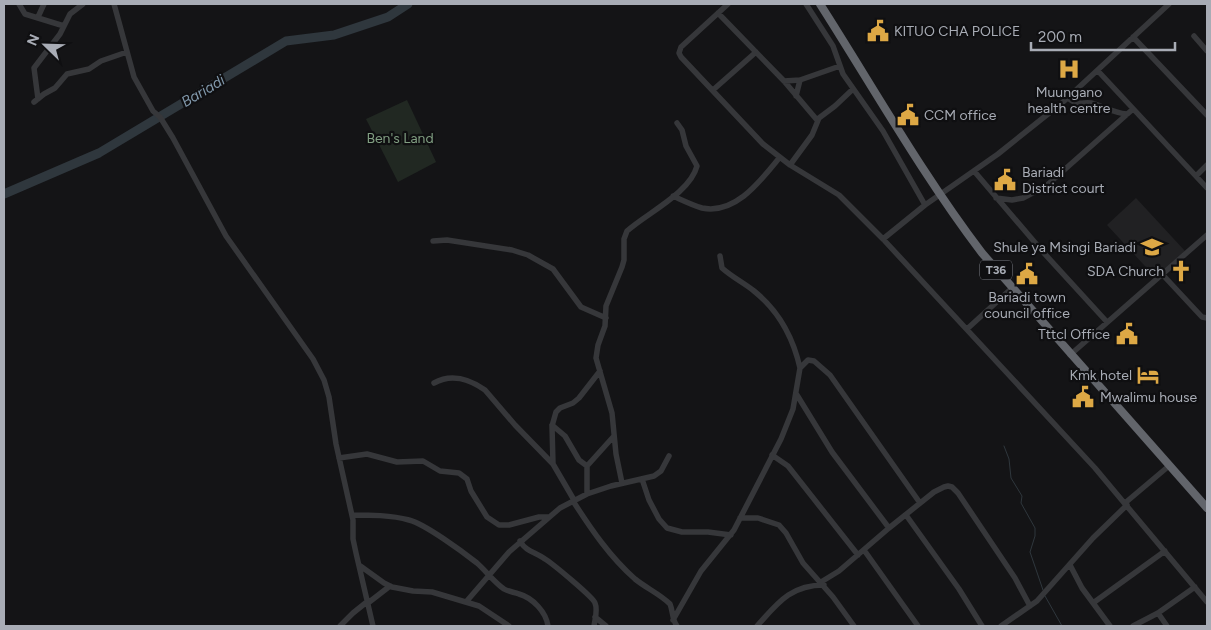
<svg xmlns="http://www.w3.org/2000/svg" width="1211" height="630" viewBox="0 0 1211 630" font-family="Figtree,sans-serif">
	<rect width="100%" height="100%" fill="#141416"/>
	<path fill="#212123" d="M1136 198 1185 251 1156 278 1107 225Z"/>
	<path fill="#212822" d="M407 100 436 162 398 182 366 119Z"/>
	<g fill="none" stroke-linecap="round" stroke-linejoin="round">
		<path stroke="#2f373d" stroke-width="1" d="M1004 446 1009 459 1011 478 1022 496 1021 503 1035 528V536L1030 552 1043 590
			M1045 596 1062 626"/>
		<path stroke="#2f373d" stroke-width="9" d="M4 194 99 153 286 41 334 35 388 17 408 4"/>
		<path stroke="#36373a" stroke-width="5.5" d="M19 4 25 14 64 26
			M114 4 134 77 153 111 160 117 173 138 226 236 313 359 324 380 329 397 336 444 353 520V539L356 553 373 626
			M728 4 681 47 679 53 681 57 763 144 790 165 839 195 883 239 1095 468 1207 602
			M806 4 833 46 843 74 883 131 925 205
			M718 13 784 81 817 120
			M38 17 44 4
			M1194 36 1207 51
			M1133 37 1207 115
			M1098 71 1207 188
			M784 81 800 80 840 66
			M713 90 756 52
			M796 96 800 80
			M1068 98C1081 108 1083 100 1095 104 1106 108 1115 113 1127 114
			M38 99 34 68 60 34 70 14 83 4
			M34 102 44 94 55 88 67 74 89 69 101 61 127 52
			M790 165 812 135 819 118 835 106 853 89
			M974 171 1043 252 1107 322
			M1196 176 1207 165
			M673 196C682 200 692 205 702 208 736 215 761 180 780 157
			M996 198 1012 200 1023 198 1046 186 1133 109
			M883 239 925 205 998 154 1063 102 1169 4
			M433 241 447 240 512 250 528 255 553 269 581 307 606 318
			M720 256 722 268C732 277 744 283 754 291 779 311 793 337 800 368
			M1162 274 1202 317 1207 318
			M967 329 1012 288
			M1070 355 1207 235
			M434 383C452 373 469 379 485 390L515 425 553 464
			M797 395 832 452 889 528
			M552 425 565 436 579 460 587 466
			M772 455 788 466 858 555
			M339 458 367 454 397 462 423 461 440 471 459 473 467 479 471 491 487 517 499 525H509L539 517H549
			M642 479 649 500 659 519 667 528 682 532H708L731 535
			M622 483 616 454 612 413 596 358 598 345 605 326 606 306 622 267 624 260V239L627 231C647 213 690 193 697 166L686 146 682 130 677 123
			M587 494V466L614 436
			M574 500 553 464 552 426 556 412 560 408 573 403 579 398 600 371
			M573 501C591 529 610 557 635 579 646 588 660 594 670 604 673 611 672 620 677 626
			M1125 503 1170 465
			M352 515C370 515 391 515 409 520 425 524 463 552 477 563 486 571 494 582 504 589 509 592 514 592 519 594 533 598 546 612 548 626
			M906 515 959 589 982 626
			M740 518H758L779 525 786 533 803 563 833 597 854 626
			M520 541C526 552 536 552 545 559 553 564 593 597 595 603 598 610 595 619 594 626
			M864 550 918 626
			M359 565 384 583 392 587 413 591 432 592 479 606 509 626
			M1070 565 1082 588 1110 626
			M821 582 839 571 889 528 934 492 944 487 948 486 952 487 958 493 1015 578 1030 606
			M466 602 509 552 560 508 587 494 611 486 654 476 661 471 669 456
			M368 603 390 586
			M1093 603 1165 551
			M1158 613 1167 626
			M595 617 606 626
			M673 620 701 571 734 530 781 439 793 409 800 368 808 360 814 361 830 375 920 503
			M340 626 353 613 368 601
			M757 626C777 604 790 585 824 585
			M1001 626 1037 601 1093 538 1127 505
			M1133 626 1158 613 1195 587"/>
		<path stroke="#62656b" stroke-width="8" d="M820 4C873 87 922 174 982 253L1207 508"/>
	</g>
	<defs>
		<g id="civic-bare" transform="scale(1.725)"><path d="M-.6-6.5H3V-4.5H.6V-3L4-1V1h2V6H-6V1h2V-1L-.6-3ZM-1.2 2.5V6h2.4V2.5Z" fill="#dda845" stroke="#0f0f11" stroke-width="2.5" paint-order="stroke"/></g>
		<g id="hospital-bare" transform="scale(1.725)"><path d="M-5-5h3v3.5h4V-5h3V5h-3V1.5h-4V5h-3Z" fill="#dda845" stroke="#0f0f11" stroke-width="2.5" paint-order="stroke"/></g>
		<g id="school-bare" transform="scale(1.725)"><path d="M0-5L7-2L0 1L-7-2ZM-4 1L0 2.5L4 1V4Q0 6-4 4Z" fill="#dda845" stroke="#0f0f11" stroke-width="2.5" paint-order="stroke"/></g>
		<g id="church-bare" transform="scale(1.725)"><path d="M-1.2-6h2.4v3.5h3.3v2.4h-3.3V6h-2.4V-.1h-3.3v-2.4h3.3Z" fill="#dda845" stroke="#0f0f11" stroke-width="2.5" paint-order="stroke"/></g>
		<g id="hotel-bare" transform="scale(1.725)"><path d="M-6-4.5h1.5V1H6V5H4.5V3h-9V5H-6ZM-4 0a1.8 1.8 0 1 1 3.6 0ZM.5 0V-2.5h3Q6-2.5 6 0Z" fill="#dda845" stroke="#0f0f11" stroke-width="2.5" paint-order="stroke"/></g>
	</defs>
	<g fill-rule="evenodd">
		<use href="#civic-bare" x="878" y="31"/>
		<use href="#hospital-bare" x="1069" y="69"/>
		<use href="#civic-bare" x="908" y="115"/>
		<use href="#civic-bare" x="1005" y="180"/>
		<use href="#school-bare" x="1152" y="247"/>
		<use href="#church-bare" x="1181" y="271"/>
		<use href="#civic-bare" x="1027" y="274"/>
		<use href="#civic-bare" x="1127" y="334"/>
		<use href="#hotel-bare" x="1148" y="375"/>
		<use href="#civic-bare" x="1083" y="397"/>
	</g>
	<g text-anchor="middle" dominant-baseline="central" stroke-width="4.5" stroke-linejoin="round" paint-order="stroke">
		<rect fill="#0f0f11" stroke="#7a7d84" stroke-width="1" x="980" y="260.5" width="32" height="19" rx="4"/>
		<g font-size="12" font-weight="bold" fill="#a8acb5">
			<text x="996" y="270">T36</text>
		</g>
		<g font-size="14" fill="#a8acb5" stroke="#0f0f11" text-anchor="start">
			<text x="894" y="31">KITUO CHA POLICE</text>
			<text x="1069" y="92" text-anchor="middle">Muungano<tspan x="1069" dy="16">health centre</tspan></text>
			<text x="924" y="115">CCM office</text>
			<text x="1022" y="172">Bariadi<tspan x="1022" dy="16">District court</tspan></text>
			<text x="1136" y="247" text-anchor="end">Shule ya Msingi Bariadi</text>
			<text x="1164" y="271" text-anchor="end">SDA Church</text>
			<text x="1027" y="297" text-anchor="middle">Bariadi town<tspan x="1027" dy="16">council office</tspan></text>
			<text x="1110" y="334" text-anchor="end">Tttcl Office</text>
			<text x="1132" y="375" text-anchor="end">Kmk hotel</text>
			<text x="1100" y="397">Mwalimu house</text>
		</g>
		<g font-size="14" fill="#819e82" stroke="#0f0f11">
			<text x="400" y="138">Ben's Land</text>
		</g>
		<g font-size="15" font-style="italic" fill="#8299ac" stroke="#0f0f11">
			<text transform="translate(203 91) rotate(-31)">Bariadi</text>
		</g>
	</g>
	<rect width="1211" height="630" fill="none" stroke="#a8acb5" stroke-width="10"/>
	<g transform="translate(45 45) rotate(293)" stroke="#0f0f11" stroke-width="4" paint-order="stroke">
	<path d="M0-4L9 19L0 12L-9 19Z" fill="#a8acb5"/>
	<text y="-8" font-size="14" font-weight="bold" text-anchor="middle" fill="#a8acb5">N</text>
	</g>
	<path d="M1031 42v8h144v-8" fill="none" stroke="#a8acb5" stroke-width="2.5"/>
	<text x="1038" y="42" font-size="15" fill="#a8acb5" stroke="#0f0f11" stroke-width="4" paint-order="stroke">200 m</text>
</svg>
